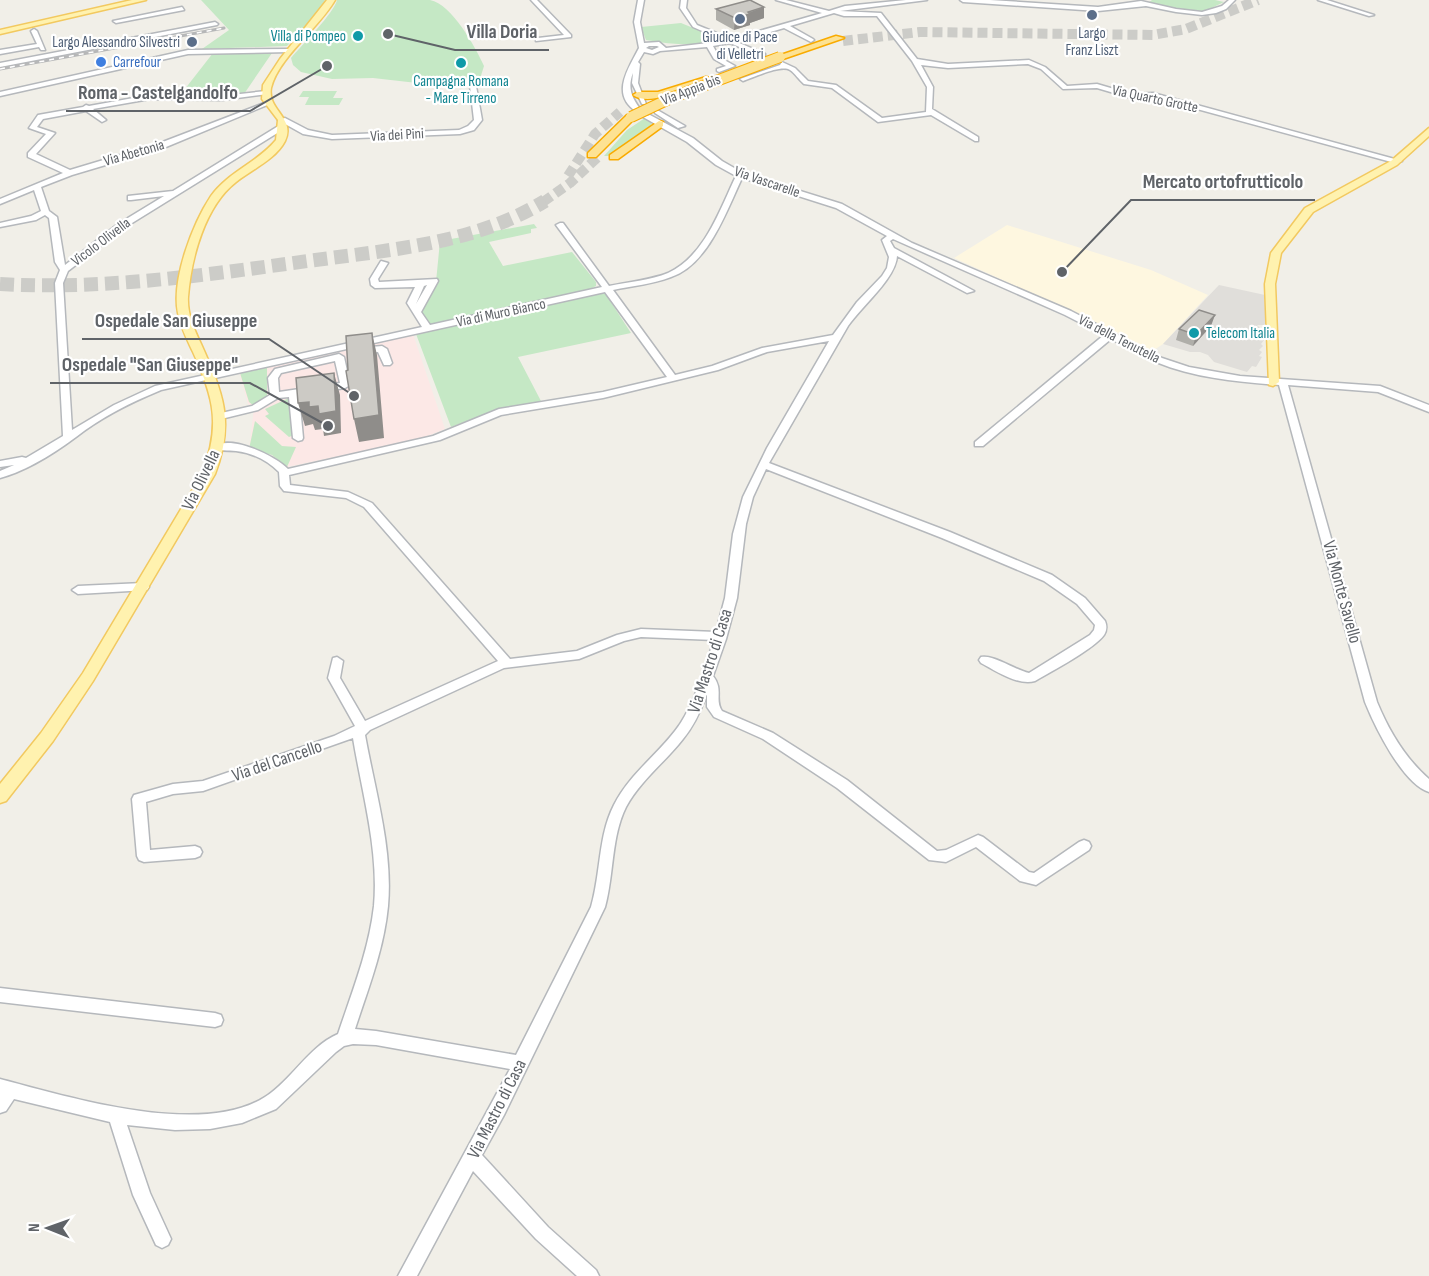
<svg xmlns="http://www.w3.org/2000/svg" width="1429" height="1276" viewBox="0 0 1429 1276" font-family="'Sofia Sans Condensed',sans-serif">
	<rect width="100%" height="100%" fill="#f1efe8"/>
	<path fill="#fef7e0" d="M1007 225 1151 270 1208 295 1163 344 1151 352 1084 317 954 258Z"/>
	<path fill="#e0deda" d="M1219 285 1265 295 1266 325H1257L1266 334 1261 338 1264 340 1261 344 1263 346 1259 350 1262 352 1259 356 1262 357 1256 367 1252 366 1247 372 1214 362 1208 355 1200 352H1190L1163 344Z"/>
	<path fill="#fce8e6" d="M413 334 445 429 420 439 287 467 272 455 249 449 254 408 248 404 239 372Z"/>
	<path fill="#c5e8c5" d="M201 0H325L318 13 287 46 202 49 229 30Z
		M337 0C362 0 407 0 430 0 452 4 476 48 484 66L479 82 440 79 417 83 373 78 332 79 301 72 293 65 291 58C302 45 334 13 337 0Z
		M1152 0H1215L1224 2 1199 14 1148 3Z
		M681 23 725 41C699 46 672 45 646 40L641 27Z
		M213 53H272L244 94H181Z
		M303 91H337L333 98H343L339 105H305L309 97H299Z
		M645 118 652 122 650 127 608 156H604L627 130Z
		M534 224 537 228 531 229V233L489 242 503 266 572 252 596 282V286L586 291 430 324 421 312 436 282 440 241Z
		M605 293 631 333 518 357 542 403 493 411 451 427 416 334Z
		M267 367V397L255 407 249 402 240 373Z
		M289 398 294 435 289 437 265 416 269 414 265 409Z
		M255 421 282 446 296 447 287 467 272 455 249 449Z"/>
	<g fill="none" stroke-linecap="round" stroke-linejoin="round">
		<path stroke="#ccccc8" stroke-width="10" stroke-dasharray="10 5" stroke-linecap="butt" d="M843 41 920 32 1153 35 1186 29 1258 0
			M568 176 595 134 620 112
			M543 202 570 183 599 156"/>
		<path stroke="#ccccc8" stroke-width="14" stroke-dasharray="14 7" stroke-linecap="butt" d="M0 284C104 290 205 275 308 261 388 250 475 244 545 201"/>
		<g stroke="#b5b8bc" stroke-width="3">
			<path id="minor" d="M531 0H537L571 35V37L536 41V39L538 38 564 35Z
				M638 0H644L640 22 644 43 659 42 666 48 725 41 693 27 680 8 681 0H687L686 8 697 25 731 39 822 13 776 0H786L829 11 845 6 906 0H927L840 11 881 13 917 59 948 64 1029 60 1045 67 1067 86 1097 84 1131 94 1153 93 1402 161 1395 163 1153 97 1131 98 1097 88 1063 89 1041 69 1028 64 948 68 921 65 933 87 932 109 978 137V141H975L931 115 878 122 832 88 804 84C799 80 795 73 790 70 781 64 753 78 743 81L740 79 780 65 782 62 795 68 808 81 836 85 882 118 926 112 927 87 912 61 877 16H844L834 13 790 26 813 39 814 40 811 42 784 28 737 42 765 54V56L763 57 730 43 713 46 719 57 735 66 719 72 717 71V69L726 66 714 59 707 47 660 51 653 54 644 52 638 62 640 64 638 83 646 104H642L632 83 633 73C627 88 632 98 641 110L637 112C610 95 628 69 639 48L634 22ZM649 46H657L659 47 652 50 646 48Z
				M960 0H990L1098 7 1141 1 1176 9 1202 12 1222 6 1229 0H1235L1226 9 1216 13 1202 15 1176 12 1146 6 1098 11 963 2Z
				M1318 0H1327L1374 15 1369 16Z
				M182 7 184 10 116 23 113 21Z
				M215 22 218 24 217 25 0 67V63Z
				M34 29 37 31 45 50H41L39 47 0 54V50L37 44 31 31Z
				M292 49V51L290 52 188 54 0 96V92L188 50Z
				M473 84 476 86 482 120 474 130 460 134 332 139 303 134 278 120 285 118 308 130 332 135 459 130 468 126 474 120 470 86Z
				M266 91 268 92V94L222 100 150 99 93 109 106 120 102 122 86 111 43 119 37 127 55 133 36 154 70 170 160 143 267 102 272 103 166 147 72 175 41 187 49 211 57 217 65 265 118 224 164 196 131 200H128V196L173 191 280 125 287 127 124 228 68 271 63 283 72 430 114 405 155 386 422 327 407 303 415 287 375 288 371 285 370 279 381 261 388 263 378 279 379 282 437 279 438 281 421 312 430 325 602 287 556 225 560 223H563L609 286C628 282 651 280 668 273 705 256 720 209 736 176L716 165 687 142 643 117 650 115 693 138 722 161 743 173 842 204 912 243 1071 311 1162 358 1189 367 1240 376 1380 386 1429 405V412L1378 392 1288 385 1377 702C1389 731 1405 758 1429 779V792C1403 784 1375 727 1365 702L1279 385C1238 382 1195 378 1156 362 1141 356 1126 347 1111 339L983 446H975V442L1104 335 1065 315 893 239 890 241 894 248 974 291 967 293 897 256C896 278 862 306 848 326L769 463 950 532 1052 575 1085 598 1105 621C1107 626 1107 630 1104 635 1094 649 1052 671 1035 681 1018 686 996 671 981 663L979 660 981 657C993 654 1015 670 1029 673L1090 635 1094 630 1095 625 1077 604 1044 581 942 538 766 469 753 497 746 524 737 598 726 639 713 676C724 690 714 699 722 711L773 733 847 780 937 851 946 850 978 835 983 837 1029 872 1034 873 1079 842 1084 840 1089 842 1091 846 1089 850 1036 885 1020 881 976 847 946 862 929 860 837 788 763 739 714 717 707 707V694C701 710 694 726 683 739 665 762 640 781 626 807 611 837 614 875 605 907L504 1115 482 1155 548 1227 596 1270 599 1276H577L536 1239 473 1171 417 1276H398L510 1069 376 1045 353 1044 344 1046 336 1052 276 1109 242 1123 210 1129 175 1130 127 1125 150 1193 171 1239 168 1245 162 1248 156 1245 133 1195 110 1122 14 1099 6 1111 0 1113V1079C69 1097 201 1138 265 1097 292 1080 308 1047 338 1034 352 992 369 950 374 906 379 850 362 793 353 738L203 791 173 794 146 802 150 850 195 846 200 848 202 852 200 856 195 858 144 862 139 860 137 856 132 799 134 795 173 784 203 781 334 736 355 726 328 678 333 658 337 657 343 661 340 678 365 721 498 661 364 507 346 498 284 491 280 486 279 472C267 460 253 453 236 451 228 450 219 452 213 447 230 434 274 455 288 469L433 436 499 409 603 392 667 377 605 292 161 390C132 402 101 417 76 437 56 452 26 471 0 478V471L14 465 0 467V461L22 457 26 458 63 436 55 283 60 270 55 262 49 218 45 215 36 220 0 227V223L31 216 41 211 34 190 0 204V199L63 173 28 157V153L46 134 29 128 38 115 83 107 86 105 89 106 150 95 222 96ZM742 178 836 208 887 236 882 240 889 257 887 268 882 276 857 302 833 335 762 348 712 366 675 375 613 290C632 286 653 284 671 277 708 265 727 210 742 178ZM427 285 416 304 424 286ZM829 341 767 448 743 497 733 534 725 598 716 632 641 629 617 635 577 651 510 659 372 503 348 492 290 485 289 475 440 440 501 415 603 398 718 370 767 352ZM641 637 714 640C705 667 693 709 675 731 655 757 629 775 614 805 598 836 601 873 591 907L516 1055 376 1031 355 1029C368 989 384 949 388 906 393 849 375 791 365 735L370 730 504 668 579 659 624 641Z
				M655 111H659L685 126 678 128 655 113Z
				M382 346 387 349 392 363 390 365H384L378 352 360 354 355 351 360 348Z
				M339 354 344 357 350 385 345 388 299 395 303 438 302 440 298 441 293 438 289 397 278 398 258 410 221 419 216 416 217 414 252 406 270 395 268 378 275 369ZM335 361 340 383 279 392 278 378 281 373Z
				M143 583 147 584 149 587 147 590 78 594 72 590 78 586Z
				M0 988 215 1013 221 1015 223 1020 221 1025 215 1027 0 1002Z"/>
		</g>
		<g stroke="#f2c960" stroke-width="3">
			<path id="major" d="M132 0H146L0 34V30Z
				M327 0H335C319 28 278 58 271 88 267 110 296 118 285 141 276 159 251 170 236 182 205 206 191 258 188 297 187 314 194 329 201 344 223 393 235 422 215 474L93 681 53 741 6 801 0 803V784L41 733 83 673 202 474C221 425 214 398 193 352 187 339 180 326 178 313 171 280 193 223 211 196 228 172 258 162 276 140L278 120 262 99 263 85 280 59Z
				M1429 128V136L1397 165 1313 212 1281 253 1275 284 1279 382 1273 386 1269 385 1265 284 1271 253 1305 208 1391 161Z"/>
		</g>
		<g stroke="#f9ab00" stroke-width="3">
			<path id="highway" d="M836 36 844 38 783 59 775 57Z
				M706 77 710 78V82C691 88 649 107 633 95L638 92H658Z
				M627 115 636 117 596 157H588V153Z
				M659 121 663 122V126L618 159H610V155Z"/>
		</g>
		<use href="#minor" fill="#fff" fill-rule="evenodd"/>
		<use href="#major" fill="#fff2af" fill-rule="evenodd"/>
		<use href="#highway" fill="#fde293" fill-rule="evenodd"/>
		<g stroke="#b6b7b8" stroke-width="3">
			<path id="rail" d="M0 69 224 28"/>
		</g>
		<use href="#rail" stroke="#fff" stroke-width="1.5" stroke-dasharray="5" stroke-linecap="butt"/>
		<g stroke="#f9ab00" stroke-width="12" stroke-linecap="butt">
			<path id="highway-bridge" d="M631 117 671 98 780 57"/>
		</g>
		<use href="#highway-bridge" stroke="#fde293" stroke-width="10"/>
	</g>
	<path fill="#afaea9" d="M764 7V18L750 23V25L734 30 716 20V9Z
		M1211 326 1193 346 1176 340 1179 329Z"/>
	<path fill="#8f8d8a" d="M764 7V18L750 23V25L734 30 735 18Z
		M1215 315 1211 326 1193 346 1196 335Z
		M372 333 377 355 384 438 359 442 354 419Z
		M334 373 340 395 341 433 324 436 323 429 315 430 313 424 305 426 298 403Z"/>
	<path fill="#cccac5" stroke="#8f8d8a" stroke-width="1.5" d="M750 0 764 7 748 12 750 14 735 18 716 9Z
		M1199 310 1215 315 1196 335 1179 329Z
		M372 333 379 415 354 419 346 371 348 370 346 336Z
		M334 373 336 411 319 414 318 406 309 407V402L298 403 296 378Z"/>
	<g fill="#5c6f8a" stroke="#fff" stroke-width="2">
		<circle cx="1092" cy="15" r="6"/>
		<circle cx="740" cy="19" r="6"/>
		<circle cx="192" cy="42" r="6"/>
	</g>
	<g fill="#0f9aa8" stroke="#fff" stroke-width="2">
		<circle cx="358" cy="36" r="6"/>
		<circle cx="461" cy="63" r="6"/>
		<circle cx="1194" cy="333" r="6"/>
	</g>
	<circle fill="#3f7fe0" stroke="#fff" stroke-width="2" cx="101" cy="62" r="6"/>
	<g text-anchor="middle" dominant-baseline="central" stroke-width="4.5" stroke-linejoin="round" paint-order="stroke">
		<g font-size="15" fill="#4e5e75" stroke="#fff">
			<text x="1092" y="33">Largo<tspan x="1092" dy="17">Franz Liszt</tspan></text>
			<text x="740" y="37">Giudice di Pace<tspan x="740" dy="17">di Velletri</tspan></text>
			<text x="180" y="42" text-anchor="end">Largo Alessandro Silvestri</text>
		</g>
		<g font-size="15" fill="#0d838f" stroke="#fff" text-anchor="end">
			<text x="346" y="36">Villa di Pompeo</text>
			<text x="461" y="81" text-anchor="middle">Campagna Romana<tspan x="461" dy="17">- Mare Tirreno</tspan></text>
			<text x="1206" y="333" text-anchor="start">Telecom Italia</text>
		</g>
		<g font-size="15" fill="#366cbe" stroke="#fff" text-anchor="start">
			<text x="113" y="62">Carrefour</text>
		</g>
		<g font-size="15" fill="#5f6368" stroke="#fff">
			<text transform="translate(691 90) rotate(-21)">Via Appia bis</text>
			<text transform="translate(1155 99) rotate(12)">Via Quarto Grotte</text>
			<text transform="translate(397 135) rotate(-3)">Via dei Pini</text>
			<text transform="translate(134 153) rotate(-16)">Via Abetonia</text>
			<text transform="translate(767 182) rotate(19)">Via Vascarelle</text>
			<text transform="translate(101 242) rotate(-37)">Vicolo Olivella</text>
			<text transform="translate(501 313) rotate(-12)">Via di Muro Bianco</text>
			<text transform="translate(1119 339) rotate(27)">Via della Tenutella</text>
		</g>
		<g font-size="18" fill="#5f6368" stroke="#fff">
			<text transform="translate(201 480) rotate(-64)">Via Olivella</text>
			<text transform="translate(1342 592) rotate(75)">Via Monte Savello</text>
			<text transform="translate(710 661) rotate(-72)">Via Mastro di Casa</text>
			<text transform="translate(277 761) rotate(-19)">Via del Cancello</text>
			<text transform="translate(497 1109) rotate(-63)">Via Mastro di Casa</text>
		</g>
	</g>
	<path fill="none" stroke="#5f6368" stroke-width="2" d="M388 34L455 50H549M327 66L250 111H66M1062 272L1131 200H1315M354 396L269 339H82M328 426L250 383H50"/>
	<g fill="#5f6368" stroke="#fff" stroke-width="2">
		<circle cx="388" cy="34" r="6"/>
		<circle cx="327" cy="66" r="6"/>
		<circle cx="1062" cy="272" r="6"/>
		<circle cx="354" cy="396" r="6"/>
		<circle cx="328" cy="426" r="6"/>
	</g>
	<g font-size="20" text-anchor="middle" font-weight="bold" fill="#5f6368" stroke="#fff" stroke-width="4.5" stroke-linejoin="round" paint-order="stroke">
		<text x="502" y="38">Villa Doria</text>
		<text x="158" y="99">Roma - Castelgandolfo</text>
		<text x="1223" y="188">Mercato ortofrutticolo</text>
		<text x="176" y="327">Ospedale San Giuseppe</text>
		<text x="150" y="371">Ospedale "San Giuseppe"</text>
	</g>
	<g transform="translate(48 1228) rotate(271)" stroke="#ffffff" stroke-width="4.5" paint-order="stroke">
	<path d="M0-4.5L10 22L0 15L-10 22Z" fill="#5f6368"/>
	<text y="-9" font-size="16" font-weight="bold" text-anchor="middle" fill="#5f6368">N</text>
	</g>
</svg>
